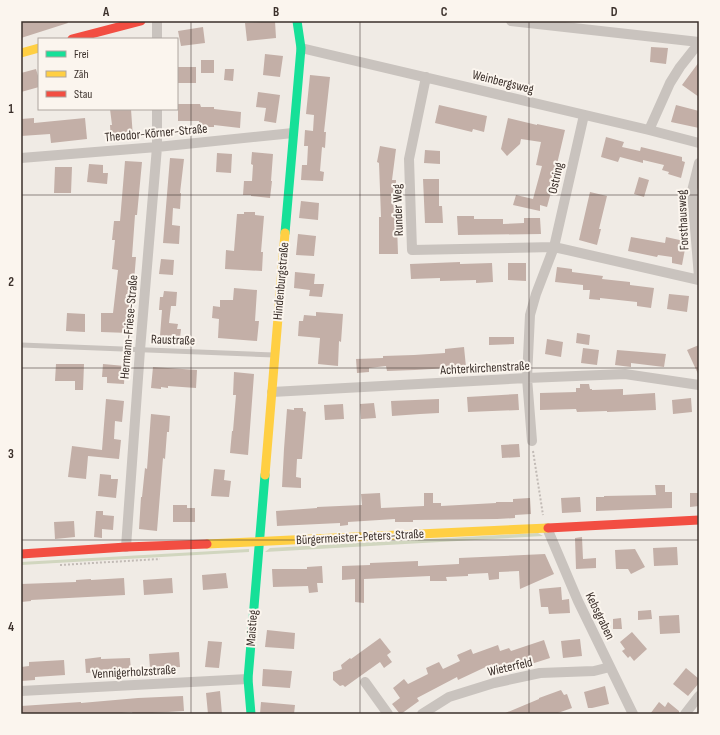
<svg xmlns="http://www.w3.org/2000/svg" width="720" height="735" viewBox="0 0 720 735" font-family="'Sofia Sans Condensed',sans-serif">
	<rect width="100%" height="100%" fill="#f0ebe5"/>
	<path fill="#d1d6bf" d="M538 533 543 536 265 552 270 548Z
		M249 549V552L21 565V562Z"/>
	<path fill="#c3afa7" d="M21 21H67L68 23 21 38Z
		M275 21 276 38 247 41 245 23Z
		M203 27 205 43 181 46 178 31Z
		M651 47 668 48 666 64 650 62Z
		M265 54 283 56 280 77 263 75Z
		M201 60H214V73H201Z
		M699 62V97L682 85Z
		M177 67H196V83H177Z
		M36 69 39 79V87L21 92V73Z
		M225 69H234L233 81 224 80Z
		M310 75 330 77 324 132H326L325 148 322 147 320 171 324 172 323 181 301 180 302 165H307L308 146H304L305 130 313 131 314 115 306 114Z
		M258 92 280 95 276 123 264 121 266 108 256 107Z
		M178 104H200L201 107H214V109L241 112 240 128 214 125V127H199V121H178Z
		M439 105 487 116 484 132 473 129 472 132 435 123Z
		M676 105 699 111V128L671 122Z
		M110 109H131L133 138 111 140 110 125H112Z
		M34 118V123L85 118 87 139 51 143 50 134 21 136V119Z
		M508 118 537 125V124L565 130 553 181H554L547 207 540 205V211L513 205 516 195 533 199 542 166 536 165 541 142 521 139 520 144 507 156 501 149Z
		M606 137 624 142 622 147 640 151 641 147 682 157V161L685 162 681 178 668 174 669 172 662 170 664 165 643 160V163L620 157 618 162 601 157Z
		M380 146 396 149 392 180H396V196L398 254H379V217H381L379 163 377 162Z
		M425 150 440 151V164L424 163Z
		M252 152 273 154 271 181H272L270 198 251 196V195H243L244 181H252L253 165 251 164Z
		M217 153 232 154 231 173 216 172Z
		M170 158 184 159 180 193H181L180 209 173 208 172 225 180 226 179 244 163 243Z
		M125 161 142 162 137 215H135L132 257H136L132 305H130L129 333 101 332V313H113L118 270 112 269 115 240H112L114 221H120Z
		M89 164 103 165V173H108L107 184 87 182Z
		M55 167H72L71 193H54Z
		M639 177 649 180 644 197 634 194Z
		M423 179H439V206H442L443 223H425Z
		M590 192 607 196 599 229H601L597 245 579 240Z
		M301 201 319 203 318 220 299 218Z
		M244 212H255V215L264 216 261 252H263L262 271 225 269 226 250 234 251 237 214H244Z
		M457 216H474V219H503V224L524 223V218H540L541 234 458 235Z
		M298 234 316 236 314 256 296 255Z
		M631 237 665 243 666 237 684 241 682 249H685L682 265 672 263V257L658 255 657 257 628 251Z
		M161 259 174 260 173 275 159 274Z
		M460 262V264L492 263 493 282 476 283V280L440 281V278L411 279 410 264Z
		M508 263H526V281L508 280Z
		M557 267 572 269V272L603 276 602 279 630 282V285L654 288 651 308 637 306V302L600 298V300L589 299 590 290H583V285L555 282Z
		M295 272 315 274 314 284H324L322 297 309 296 310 290 294 288Z
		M234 288 257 290 255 321H259L257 341 218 338 219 319 212 318 213 306 220 307V300H233Z
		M164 291 177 292 176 306H171L169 323 178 324 177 329H181L180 338 160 336 162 310H159L160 297H163Z
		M669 294 689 296 687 312 667 309Z
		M316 312 343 314 341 342 339 341 338 366 318 364 320 338 298 336 299 321H303L304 315 316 316Z
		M67 313 85 314V332L66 331Z
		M577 333 590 335 589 345 576 343Z
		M489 337H514V344L489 345Z
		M547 339 563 342 561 357 545 354Z
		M699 345V376L687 350Z
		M464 347 466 367 415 370 387 371 386 366 369 368V372L357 373 356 359 383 358V356L414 355 445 353V349Z
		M583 348 599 350 597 365 581 363Z
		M617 350 666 354 664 367 631 363V367L615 365Z
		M56 364H84L83 390H75V381H55Z
		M103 364 125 366 124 384 107 383V377H102Z
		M153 367 197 370 196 388 168 386V388L161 387V389L151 388Z
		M234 372 254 374 248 455 230 453 232 431H233L236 395H233Z
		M580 384H589L590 389H592V390L623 389V395L655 393 656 410 607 412V411L577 412 576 409 540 410V393L576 392V388H580Z
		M518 394 519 410 468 412 467 397Z
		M691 398 692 412 673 414 672 400Z
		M106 399 124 401 122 422 115 421 114 439 121 440 119 459 88 456 86 479 68 477 72 446 102 450Z
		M439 399V413L420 414 392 416 391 401Z
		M374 403 376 418 361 419 360 404Z
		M343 404 344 419 325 420 324 405Z
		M294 408H303V411L306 412 302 459H297L296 477 301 478V488L282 487 284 449 287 409 294 410Z
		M151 414 170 416 169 432H167L165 459 163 458 162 470 157 531 139 529 141 497H142L145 468 147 469Z
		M519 444 520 457 502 458 501 445Z
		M214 469 225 470 224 480 231 481 229 497 211 496Z
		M100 474 111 475V479H118L116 498 98 496Z
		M655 485H665V492H672V508L596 511V497H604V496L656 495Z
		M380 493 381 508 424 506V493H433V503H441V506L496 503V502H513V499L530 498 531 514 515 515V518L497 519 413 520V522H395V519L348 522V525L340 526V523L277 526 276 511 317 508V507L362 505 361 494Z
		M690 493H699V506L690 507Z
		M580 497 581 512 562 513 561 498Z
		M173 505H187V508H195V522H173Z
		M96 511H103V515L114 516 113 530 102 529V538L94 537Z
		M74 521 75 537 55 539 54 522Z
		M582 537 583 559 596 558V568L576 569 575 538Z
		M677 547 678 565 654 566 653 548Z
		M635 549 645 567 631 574 628 569H616L615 550Z
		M545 554 554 574 520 589 519 571 499 572V579L489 580 488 573 468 574V576L446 577 447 581H430V576L364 579V603L355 602V579L342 580V566L370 565V563L418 561V566L459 564V558Z
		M322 566 323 583H317L318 592 309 593 308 586 273 587 272 569H307V567Z
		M226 573 228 588 203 590 202 575Z
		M124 578 125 595 31 600V601L21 602V584L76 582V580L91 579V580Z
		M172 578 173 593 144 595 143 580Z
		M561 587 562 600 569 599 570 613 549 614 548 607H541L539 589Z
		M651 610 652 619 638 620V611Z
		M679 615 680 633 660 634 659 616Z
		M621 618 622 629H613V619Z
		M267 630 295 633 294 649 265 647Z
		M632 632 647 649 634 661 630 656 628 658 622 651 625 649 620 642Z
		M380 638 391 652 387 655 392 662 384 668 380 662 345 687 343 685 340 686 333 680V672L342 669 341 665 350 658 351 659Z
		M580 639 582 656 563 658 561 641Z
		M544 640 550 658 528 665 526 659 495 671 492 664 458 680 457 677 417 698 419 701 401 714H400L392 704 400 698 393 688 404 679 408 684 428 674 426 668 439 662 443 669 460 661 457 655 471 649 473 654 498 645 500 651 509 648 511 651Z
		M208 641 222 642 219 668 205 667Z
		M179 652 180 667 150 669 149 654Z
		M101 657V659L130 658 131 671 117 672V671L86 673 85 659Z
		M64 660 65 675 35 677V680L21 681V667L29 666V662Z
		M686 668 699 679V683L688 696 673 684Z
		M263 669 292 671 290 688 262 686Z
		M605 686 609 704 592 708H588L584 692Z
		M561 690 564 695 567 694 572 708 555 714H503L539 699V698Z
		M220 691 222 714H208L206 693Z
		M183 696 184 711 136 714H133L132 712 111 714H102V713L21 714V706L81 702V703L138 698Z
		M261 702 295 705 294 714H260Z
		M659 702 665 707 668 702 679 711V714H650Z"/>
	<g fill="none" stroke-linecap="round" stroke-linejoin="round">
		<path stroke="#c2bbb6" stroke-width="2" stroke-dasharray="2 2" stroke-linecap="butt" d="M533 451 543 515
			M60 565 160 559"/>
		<path stroke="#c9c3be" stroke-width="5" d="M21 345 274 355"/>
		<path stroke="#c9c3be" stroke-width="10" d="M157 21V39
			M511 21 699 42
			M301 48 649 130 699 143
			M426 77 409 159 412 250 554 247 699 280
			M649 130 670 83 680 67 699 43
			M21 158 157 147 293 133
			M699 163 692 191 699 277
			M272 392 527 378 625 374 699 385
			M532 441 527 378 530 315 536 294 554 247 584 115
			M547 528 578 601 633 714
			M126 547 140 350 157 147V109
			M365 682 388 714
			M21 691 248 679
			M422 714 449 697 494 683 540 673 594 671 610 667
			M685 714 699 696"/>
		<path stroke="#16e098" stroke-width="9" d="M285 233 301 48 297 21
			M251 714 248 679 265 475"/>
		<path stroke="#ffcf43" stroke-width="9" d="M21 53 39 48
			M265 475 285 233
			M207 544 548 528"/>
		<path stroke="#f24e42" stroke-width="9" d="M72 39 141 21
			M548 528 699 520
			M21 554 126 547 207 544"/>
	</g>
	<path fill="none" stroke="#3b302b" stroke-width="1" stroke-opacity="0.55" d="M191 21V714M360 21V714M529 21V714M21 195H699M21 368H699M21 540H699"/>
	<g text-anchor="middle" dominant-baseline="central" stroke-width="4" stroke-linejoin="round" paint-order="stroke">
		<g font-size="13" fill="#3b302b" stroke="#fbf5ee">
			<text transform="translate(503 82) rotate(14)">Weinbergsweg</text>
			<text transform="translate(156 133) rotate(-5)">Theodor-Körner-Straße</text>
			<text transform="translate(556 178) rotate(-77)">Ostring</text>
			<text transform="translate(398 210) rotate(-92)">Runder Weg</text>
			<text transform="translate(683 220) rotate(-93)">Forsthausweg</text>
			<text transform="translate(281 281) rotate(-85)">Hindenburgstraße</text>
			<text transform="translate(129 327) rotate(-85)">Hermann-Friese-Straße</text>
			<text transform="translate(173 340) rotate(2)">Raustraße</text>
			<text transform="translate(485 368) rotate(-3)">Achterkirchenstraße</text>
			<text transform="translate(360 537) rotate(-3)">Bürgermeister-Peters-Straße</text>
			<text transform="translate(600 616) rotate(64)">Kebsgraben</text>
			<text transform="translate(252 628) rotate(-86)">Maistieg</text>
			<text transform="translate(510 667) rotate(-13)">Wieterfeld</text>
			<text transform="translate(134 672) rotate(-3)">Vennigerholzstraße</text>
		</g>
	</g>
	<rect width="720" height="735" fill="none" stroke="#fbf5ee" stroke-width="44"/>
	<rect x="38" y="38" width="140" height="72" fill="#fbf5ee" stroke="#aea6a0"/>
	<rect x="46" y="51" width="20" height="6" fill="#16e098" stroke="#aea6a0"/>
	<text x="74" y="58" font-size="12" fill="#3b302b">Frei</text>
	<rect x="46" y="71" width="20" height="6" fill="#ffcf43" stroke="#aea6a0"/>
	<text x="74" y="78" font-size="12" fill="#3b302b">Zäh</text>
	<rect x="46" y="91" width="20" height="6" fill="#f24e42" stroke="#aea6a0"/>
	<text x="74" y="98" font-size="12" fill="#3b302b">Stau</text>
	<rect x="22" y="22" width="676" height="691" fill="none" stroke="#3b302b" stroke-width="1.5"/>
	<g font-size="13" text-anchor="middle" font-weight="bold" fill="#3b302b">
		<text x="106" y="16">A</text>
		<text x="276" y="16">B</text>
		<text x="444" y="16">C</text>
		<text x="614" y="16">D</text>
		<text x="11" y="113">1</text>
		<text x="11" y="286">2</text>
		<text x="11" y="458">3</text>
		<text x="11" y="631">4</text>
	</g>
</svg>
